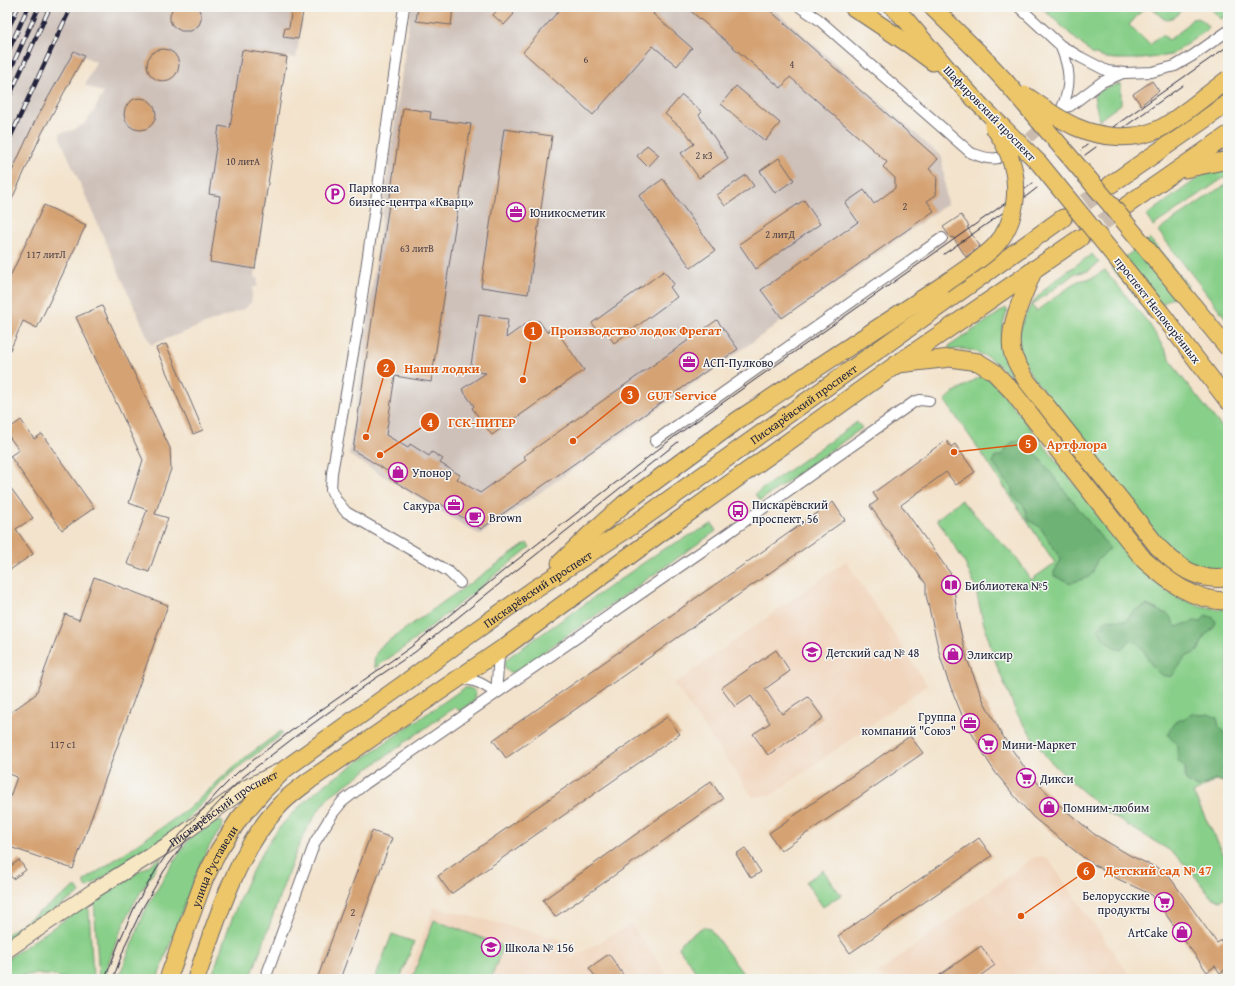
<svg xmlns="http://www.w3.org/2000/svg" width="1235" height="986" viewBox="0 0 1235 986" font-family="'Gentium Book Plus',serif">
	<rect width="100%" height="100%" fill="#f6f6f2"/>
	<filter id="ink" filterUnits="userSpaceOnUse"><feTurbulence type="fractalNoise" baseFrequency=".025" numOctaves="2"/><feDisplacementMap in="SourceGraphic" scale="8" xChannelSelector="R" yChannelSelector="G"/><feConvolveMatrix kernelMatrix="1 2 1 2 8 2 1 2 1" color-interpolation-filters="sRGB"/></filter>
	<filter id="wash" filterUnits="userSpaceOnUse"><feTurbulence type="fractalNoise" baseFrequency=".012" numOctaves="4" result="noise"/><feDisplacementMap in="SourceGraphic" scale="16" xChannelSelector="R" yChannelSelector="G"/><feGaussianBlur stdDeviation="0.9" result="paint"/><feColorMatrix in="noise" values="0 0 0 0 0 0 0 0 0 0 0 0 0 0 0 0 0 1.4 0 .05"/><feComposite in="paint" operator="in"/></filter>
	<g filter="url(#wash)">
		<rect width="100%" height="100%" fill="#f3e3cc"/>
		<path fill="#f1d5bd" d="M846 561 927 685 773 794 753 797 674 684Z
			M1041 856 1049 860 1132 979H883L878 973 1033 858Z
			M434 907 560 939 571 959 631 924 671 979H406Z"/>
		<path fill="#cec1ba" d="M7 7H304L296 58 287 57 254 278H258L257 287H253L251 302 246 308 151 345 60 138V133L73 130 84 124 93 113 103 93 85 85 96 62 74 51 34 123 7 182Z
			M411 7H771L942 157 947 204 480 535 349 455Z"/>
		<path fill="#88cf89" stroke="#557862" d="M1041 7H1145L1129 25 1150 45 1160 36H1164L1169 40 1182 30 1192 19 1198 18 1202 20 1208 27 1207 30 1171 55 1142 59H1117L1105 58 1092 54Z
			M1150 7H1183C1178 15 1174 19 1164 19Z
			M1211 7H1228V15L1221 19 1212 10Z
			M1121 84V104L1099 120 1094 96C1101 88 1111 86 1121 84Z
			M1228 166V175L1153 226 1146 216 1205 173Z
			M1228 184V321L1158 231 1215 191Z
			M1150 239 1188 286 1150 313 1111 267Z
			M1092 254 1099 263 1088 271 1074 274 1032 305 1036 311 1078 281 1092 278 1105 270 1150 325 1180 375 1228 435V567C1203 576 1183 558 1164 543L1032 376C1025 364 1018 351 1019 336 1019 332 1021 328 1022 324 1032 291 1066 273 1092 254Z
			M1006 308 1008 310C997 332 1002 356 1013 376L1012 378C997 361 974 345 951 350L948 347Z
			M983 375 995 384 1005 396 1137 563C1143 569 1148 575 1154 581 1173 598 1203 610 1228 609V788L1220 778 1193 793 1228 863V895L1220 901 1210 896 1188 867 1169 850 1109 814 1072 782 1047 758 1017 714 997 666 983 621 975 586 964 561 937 519 961 500 1019 561 1031 580 1055 563 987 461 945 401 953 393Z
			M857 422 862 428 760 501 755 494Z
			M712 524 716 531 515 672C506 674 502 666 506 659L662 550Z
			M527 543 530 547 409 644 375 668C373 659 375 654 381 646Z
			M464 688C470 687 473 689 476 693L474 701 459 711 455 707 331 795C305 823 294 857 281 892 271 921 261 950 250 979H211C228 930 243 879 273 836 287 817 305 801 323 786Z
			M281 731 283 734 236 769 221 783 180 827 87 888 84 885V881L187 810 239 762Z
			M219 820 222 821 223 824 222 827 209 847 195 877 157 979H118L145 911 166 874 190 837Z
			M162 857 133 905 117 939 103 979H99L94 900Z
			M823 870 841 895 823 907 806 882Z
			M74 888H77L80 893 7 940V934Z
			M86 905 89 910 93 977 92 979H68L54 976 36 974 7 977V959Z
			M434 920 503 946 491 979H412Z
			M703 927 710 929 747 979H701L679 948 681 942Z
			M392 934 414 942 400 979H384L376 976Z"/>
		<path fill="#6eb275" stroke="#486a58" d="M1023 437 1110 549 1097 560 1092 574 1089 577 1071 583 1054 576V572L1061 560 1059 556 1040 527 1028 520 1024 506 1014 497 1012 487 1005 481 993 463 994 458 1002 455 1011 443 1019 440Z
			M1147 605 1169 615 1176 627 1194 621 1201 622 1206 615 1214 618 1216 623 1211 631 1204 636 1202 642 1198 651 1186 657 1172 676C1154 680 1149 655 1139 645 1137 642 1134 641 1131 640L1121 649C1108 646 1104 640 1098 629L1107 619 1125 621 1134 611Z
			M1191 713 1200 715 1209 714 1217 718 1219 727 1228 737V784L1214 779 1207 784 1198 787 1187 782 1185 778V768L1178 761V746L1168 734C1172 727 1174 718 1184 720Z"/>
		<g id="blocks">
			<path fill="#d5a373" d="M173 7H198L201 15V20L199 25 191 31H181L176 28 172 25 170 20V15Z
				M292 7H304L298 39 283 37 285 28H289Z
				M418 7H453L451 25 416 21Z
				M500 7H507L514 14 504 25 493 15Z
				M562 7H659L653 14 692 48 677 66 653 46 593 115 523 52Z
				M686 7H766L938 159 929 169 937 176 936 195 927 201 934 211 782 318 761 290 858 222 845 203 864 190 874 204 895 188V178L883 167 887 162 790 77 781 88Z
				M147 65a16 16 0 1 1 32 0a16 16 0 1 1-32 0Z
				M242 50 287 57 255 269 210 262 220 196 209 194 219 126 230 128Z
				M74 51 84 56 42 133 7 210V182L34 123Z
				M1152 81 1159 91 1141 105 1133 94Z
				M736 86 780 123 765 141 721 104Z
				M682 95 702 112 699 115 728 158 699 178 681 153 694 144 686 132 665 114Z
				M124 114a16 16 0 1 1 32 0a16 16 0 1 1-32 0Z
				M403 108 431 112 430 119 471 124 431 382 395 376 386 435 408 448 410 444 429 456 432 452 443 459 440 463 460 475 457 479 480 493 526 460 524 456 717 320 738 349 481 529 441 504 439 508 389 478 392 474 353 450Z
				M504 129 552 136 528 294 481 287Z
				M647 145 659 155 648 167 637 156Z
				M779 158 794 180 775 193 760 171Z
				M746 175 754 186 725 206 717 195Z
				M663 179 715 251 691 268 639 196Z
				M804 200 820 224 756 269 739 244Z
				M44 205 86 225 37 328 23 321 7 357V283Z
				M961 215 969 226 967 227 980 246 966 257 953 237 951 238 943 227Z
				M664 271 674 284 670 287 677 297 614 343 607 333 602 336 592 323Z
				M102 306 170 448 171 469 155 514 168 518 149 572 127 564 147 510 129 503 143 460 76 317Z
				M479 315 508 319 506 338 530 321H539L547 332 554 327 584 370 492 435 472 408 474 406 462 389 486 373 470 371Z
				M166 344 203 430 193 434 156 348Z
				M21 420 34 439 42 434 94 508 62 530 10 456 19 450 7 434V430Z
				M946 440 951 447 955 444 975 472 956 485 946 472 901 505 953 577 957 616 967 659 984 702 1004 738 1029 774 1058 804 1094 834 1131 856 1166 872 1217 943 1228 936V968L1220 973 1215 966 1207 972 1152 895 1118 879 1088 861 1070 847 1034 818 1017 799 995 772 988 761 964 720 947 678 940 656 926 595V584L870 506 878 500 873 493Z
				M7 483 33 518 16 529 33 554 7 572Z
				M833 502 845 520 506 758 493 740Z
				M94 577 168 605 73 869 7 846V805L17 777 7 773V715L36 694 65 614 79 620Z
				M776 650 790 671 765 689 782 714 808 697 823 718 768 755 753 734 770 723 751 696 735 707 721 688Z
				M667 717 680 734 451 894 438 876Z
				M910 736 923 753 781 851 769 833Z
				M711 781 723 799 555 917 543 900Z
				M372 831 392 838 344 968 340 979H317Z
				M979 838 992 856 850 953 838 936Z
				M745 848 761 872 751 878 736 854Z
				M19 860 26 870 13 879 7 871V869Z
				M981 946 995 965 976 979H934Z
				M609 954 626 979H597L589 968Z"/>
		</g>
	</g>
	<g filter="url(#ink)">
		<use href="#blocks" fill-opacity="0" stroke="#6b666e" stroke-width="1"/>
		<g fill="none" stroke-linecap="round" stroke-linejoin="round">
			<path stroke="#c9bcaf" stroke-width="10" stroke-dasharray="10 5" stroke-linecap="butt" d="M1018 148 1046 123"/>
			<path stroke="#c9bcaf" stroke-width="17" stroke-dasharray="17 8" stroke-linecap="butt" d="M1065 217 1110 185
				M1082 237 1127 205"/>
			<g stroke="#6b666e" stroke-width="12">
				<path id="minor" d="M404 7 357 331 332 473 331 490 337 501 346 512 449 572 460 583
					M800 7 818 19 971 153C980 156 988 160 998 158
					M1019 7 1060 45 1080 57 1107 71 1125 73 1152 72 1175 66 1192 56 1228 31
					M1060 45C1070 68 1072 84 1062 108
					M1062 108 1070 106 1102 82 1123 73
					M655 441 942 238
					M459 679C475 679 483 684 496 693
					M496 693 499 656 504 649
					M265 979 315 842 333 813 342 802 365 784 724 536 914 402 920 400 929 401"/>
			</g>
			<g stroke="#6b666e" stroke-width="17">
				<g id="secondary">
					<path id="s1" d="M7 950 95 890 169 844 247 787 280 771"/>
				</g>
			</g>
			<g stroke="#6b666e" stroke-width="19">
				<g id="primary">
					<path d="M853 7 910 45 933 62"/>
					<path d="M893 7 906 20 956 79 979 104"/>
					<path d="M932 7 978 52 1005 81"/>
					<path d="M1185 169 1228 160"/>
					<path d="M1110 185 1228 103"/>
					<path d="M1127 205 1228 135"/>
					<path d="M1034 269C1025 293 1005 329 1013 355 1016 363 1022 372 1026 380L1158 547C1164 552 1169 558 1175 562 1189 574 1210 582 1228 577"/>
					<path d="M1161 313 1228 401"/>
					<path d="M899 364 950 358 978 362 994 372 1012 391 1144 560C1169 582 1193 601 1228 601"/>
					<path d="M560 563 589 535 624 504 738 420 943 285"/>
					<path id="s2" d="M168 979 204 880 219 850 239 819 263 791 285 769 401 686 465 638 533 590 629 528 1063 218"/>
					<path d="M196 979C217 919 236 853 279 806 288 796 300 788 310 780L506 646 662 532 897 364 1080 238"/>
				</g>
			</g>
			<use href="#minor" stroke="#fff" stroke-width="10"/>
			<use href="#secondary" stroke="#f7e8c3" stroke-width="15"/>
			<use href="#primary" stroke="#ecc669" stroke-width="17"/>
			<path stroke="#22223b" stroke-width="1" d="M1113 127 1228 46
				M1123 128 1183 85
				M1081 150 1087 145
				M1085 155 1096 147
				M1025 189 1033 183
				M1024 198 1037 188
				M944 254 1004 212
				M105 979 120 940 135 906 156 870 179 836 218 792 238 772 291 731 411 647 508 567 674 437 1007 202
				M113 979 126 943 142 909 164 871 189 836 203 819 243 777 296 736 373 680 415 652 513 573 678 442"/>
			<g stroke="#22223b" stroke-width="4.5">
				<path id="rail" d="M7 31 18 7
					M7 54 28 7
					M7 77 39 7
					M7 101 50 7
					M7 144 71 7"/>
			</g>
			<use href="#rail" stroke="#f6f6f2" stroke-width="3" stroke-dasharray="9" stroke-linecap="butt"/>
			<g stroke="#6b666e" stroke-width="19" stroke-linecap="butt">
				<path id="primary-bridge" d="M1005 81 1110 204 1228 348
					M1025 95C1041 106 1058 119 1076 127 1101 138 1134 141 1159 129 1170 124 1179 116 1189 109 1202 99 1215 89 1228 79
					M979 104 1039 163 1161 313
					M943 285C958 274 981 260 994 247 1017 223 1021 185 1009 155 1006 145 999 135 993 126"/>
			</g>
			<use href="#primary-bridge" stroke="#ecc669" stroke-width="17"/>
		</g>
	</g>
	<defs>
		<g id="parking-ring" transform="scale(1)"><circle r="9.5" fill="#f6f6f2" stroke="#b5179e" stroke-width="1.5"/><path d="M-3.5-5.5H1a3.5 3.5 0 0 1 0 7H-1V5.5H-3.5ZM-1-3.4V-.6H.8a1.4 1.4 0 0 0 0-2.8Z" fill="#b5179e"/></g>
		<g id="office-ring" transform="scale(1)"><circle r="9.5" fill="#f6f6f2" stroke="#b5179e" stroke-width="1.5"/><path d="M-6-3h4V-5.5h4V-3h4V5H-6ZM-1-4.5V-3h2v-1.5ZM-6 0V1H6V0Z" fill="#b5179e"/></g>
		<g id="shop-ring" transform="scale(1)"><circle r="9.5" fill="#f6f6f2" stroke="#b5179e" stroke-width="1.5"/><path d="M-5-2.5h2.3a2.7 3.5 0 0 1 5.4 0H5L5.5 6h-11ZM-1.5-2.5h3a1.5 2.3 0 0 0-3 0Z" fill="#b5179e"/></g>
		<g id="bus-ring" transform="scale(1)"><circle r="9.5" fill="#f6f6f2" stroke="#b5179e" stroke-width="1.5"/><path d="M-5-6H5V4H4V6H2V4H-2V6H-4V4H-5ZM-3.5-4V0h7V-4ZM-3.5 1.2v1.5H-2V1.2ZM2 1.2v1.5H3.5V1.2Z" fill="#b5179e"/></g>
		<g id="cafe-ring" transform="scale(1)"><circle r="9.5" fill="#f6f6f2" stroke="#b5179e" stroke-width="1.5"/><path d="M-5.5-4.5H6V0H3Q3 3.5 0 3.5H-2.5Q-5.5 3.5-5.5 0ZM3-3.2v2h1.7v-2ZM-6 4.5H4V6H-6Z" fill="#b5179e"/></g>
		<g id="library-ring" transform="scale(1)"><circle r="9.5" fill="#f6f6f2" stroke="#b5179e" stroke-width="1.5"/><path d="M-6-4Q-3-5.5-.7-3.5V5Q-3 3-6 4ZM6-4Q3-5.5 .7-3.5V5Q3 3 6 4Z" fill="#b5179e"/></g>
		<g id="school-ring" transform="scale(1)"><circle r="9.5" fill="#f6f6f2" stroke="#b5179e" stroke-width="1.5"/><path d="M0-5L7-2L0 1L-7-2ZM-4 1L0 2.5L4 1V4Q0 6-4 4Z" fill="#b5179e"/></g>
		<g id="supermarket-ring" transform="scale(1)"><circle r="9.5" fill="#f6f6f2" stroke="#b5179e" stroke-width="1.5"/><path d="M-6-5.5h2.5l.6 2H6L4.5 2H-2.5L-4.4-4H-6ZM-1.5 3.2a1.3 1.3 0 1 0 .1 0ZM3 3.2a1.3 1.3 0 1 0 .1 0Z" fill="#b5179e"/></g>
	</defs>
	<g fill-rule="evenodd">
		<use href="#parking-ring" x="335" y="194"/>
		<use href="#office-ring" x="516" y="212"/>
		<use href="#office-ring" x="689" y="362"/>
		<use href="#shop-ring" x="398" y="472"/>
		<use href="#office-ring" x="454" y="505"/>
		<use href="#bus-ring" x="738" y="511"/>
		<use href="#cafe-ring" x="475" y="517"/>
		<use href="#library-ring" x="951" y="585"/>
		<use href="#school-ring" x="812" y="652"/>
		<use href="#shop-ring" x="953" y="654"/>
		<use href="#office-ring" x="970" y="723"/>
		<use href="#supermarket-ring" x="988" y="744"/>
		<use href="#supermarket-ring" x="1026" y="778"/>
		<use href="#shop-ring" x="1049" y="807"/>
		<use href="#supermarket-ring" x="1164" y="902"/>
		<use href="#shop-ring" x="1182" y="932"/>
		<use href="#school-ring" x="491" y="947"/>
	</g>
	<g text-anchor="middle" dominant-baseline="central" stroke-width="3" stroke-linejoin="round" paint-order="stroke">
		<g font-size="10" fill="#4f4249">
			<text x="586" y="59">6</text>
			<text x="792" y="64">4</text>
			<text x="704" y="155">2 к3</text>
			<text x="243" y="161">10 литА</text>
			<text x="905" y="206">2</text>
			<text x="780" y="234">2 литД</text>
			<text x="417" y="248">63 литВ</text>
			<text x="46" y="254">117 литЛ</text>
			<text x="63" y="744">117 с1</text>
			<text x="353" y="912">2</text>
		</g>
		<g font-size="12" fill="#22223b" stroke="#f6f6f2">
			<text transform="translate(990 113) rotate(46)">Шафировский проспект</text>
			<text transform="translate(1158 310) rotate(52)">проспект Непокорённых</text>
			<text stroke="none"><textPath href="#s2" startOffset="878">Пискарёвский проспект</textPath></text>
			<text stroke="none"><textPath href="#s2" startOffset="554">Пискарёвский проспект</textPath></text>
			<text stroke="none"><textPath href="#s1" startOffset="259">Пискарёвский проспект</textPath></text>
			<text stroke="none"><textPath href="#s2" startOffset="122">улица Руставели</textPath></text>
		</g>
		<g font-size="12" fill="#22223b" stroke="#f6f6f2" text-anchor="start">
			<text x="349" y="187">Парковка<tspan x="349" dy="14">бизнес-центра «Кварц»</tspan></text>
			<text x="530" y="212">Юникосметик</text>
			<text x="703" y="362">АСП-Пулково</text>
			<text x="412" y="472">Упонор</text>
			<text x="752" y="504">Пискарёвский<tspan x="752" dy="14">проспект, 56</tspan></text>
			<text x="440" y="505" text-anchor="end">Сакура</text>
			<text x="489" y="517">Brown</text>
			<text x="965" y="585">Библиотека №5</text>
			<text x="826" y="652">Детский сад № 48</text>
			<text x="967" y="654">Эликсир</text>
			<text x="956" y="716" text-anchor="end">Группа<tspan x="956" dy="14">компаний "Союз"</tspan></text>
			<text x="1002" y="744">Мини-Маркет</text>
			<text x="1040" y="778">Дикси</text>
			<text x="1063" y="807">Помним-любим</text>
			<text x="1150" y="895" text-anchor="end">Белорусские<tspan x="1150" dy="14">продукты</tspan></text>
			<text x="1168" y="932" text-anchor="end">ArtCake</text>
			<text x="505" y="947">Школа № 156</text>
		</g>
	</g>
	<path fill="none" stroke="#de560e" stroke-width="1.5" d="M523 380L533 331M366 437L386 368M573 441L630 395M380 455L430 422M954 452L1028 444M1021 916L1086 871"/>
	<g fill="#de560e" stroke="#f6f6f2" stroke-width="1.5">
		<circle cx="523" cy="380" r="4"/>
		<circle cx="366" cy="437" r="4"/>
		<circle cx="573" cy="441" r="4"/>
		<circle cx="380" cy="455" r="4"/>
		<circle cx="954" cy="452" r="4"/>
		<circle cx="1021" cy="916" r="4"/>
		<circle cx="533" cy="331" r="10"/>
		<circle cx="386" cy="368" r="10"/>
		<circle cx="630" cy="395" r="10"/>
		<circle cx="430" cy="422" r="10"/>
		<circle cx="1028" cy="444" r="10"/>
		<circle cx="1086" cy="871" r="10"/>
	</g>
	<g font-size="12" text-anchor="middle" font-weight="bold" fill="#fff">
		<text x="533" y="335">1</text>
		<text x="386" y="372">2</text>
		<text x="630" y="399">3</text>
		<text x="430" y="427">4</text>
		<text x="1028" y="448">5</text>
		<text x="1086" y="875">6</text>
	</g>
	<g font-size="13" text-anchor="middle" font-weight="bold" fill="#de560e" stroke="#f6f6f2" stroke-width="3" stroke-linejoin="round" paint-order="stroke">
		<text x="636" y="335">Производство лодок Фрегат</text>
		<text x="442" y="373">Наши лодки</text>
		<text x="682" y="400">GUT Service</text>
		<text x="482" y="427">ГСК-ПИТЕР</text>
		<text x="1077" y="449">Артфлора</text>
		<text x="1158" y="875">Детский сад № 47</text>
	</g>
	<rect width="1235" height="986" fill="none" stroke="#f6f6f2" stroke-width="24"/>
</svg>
